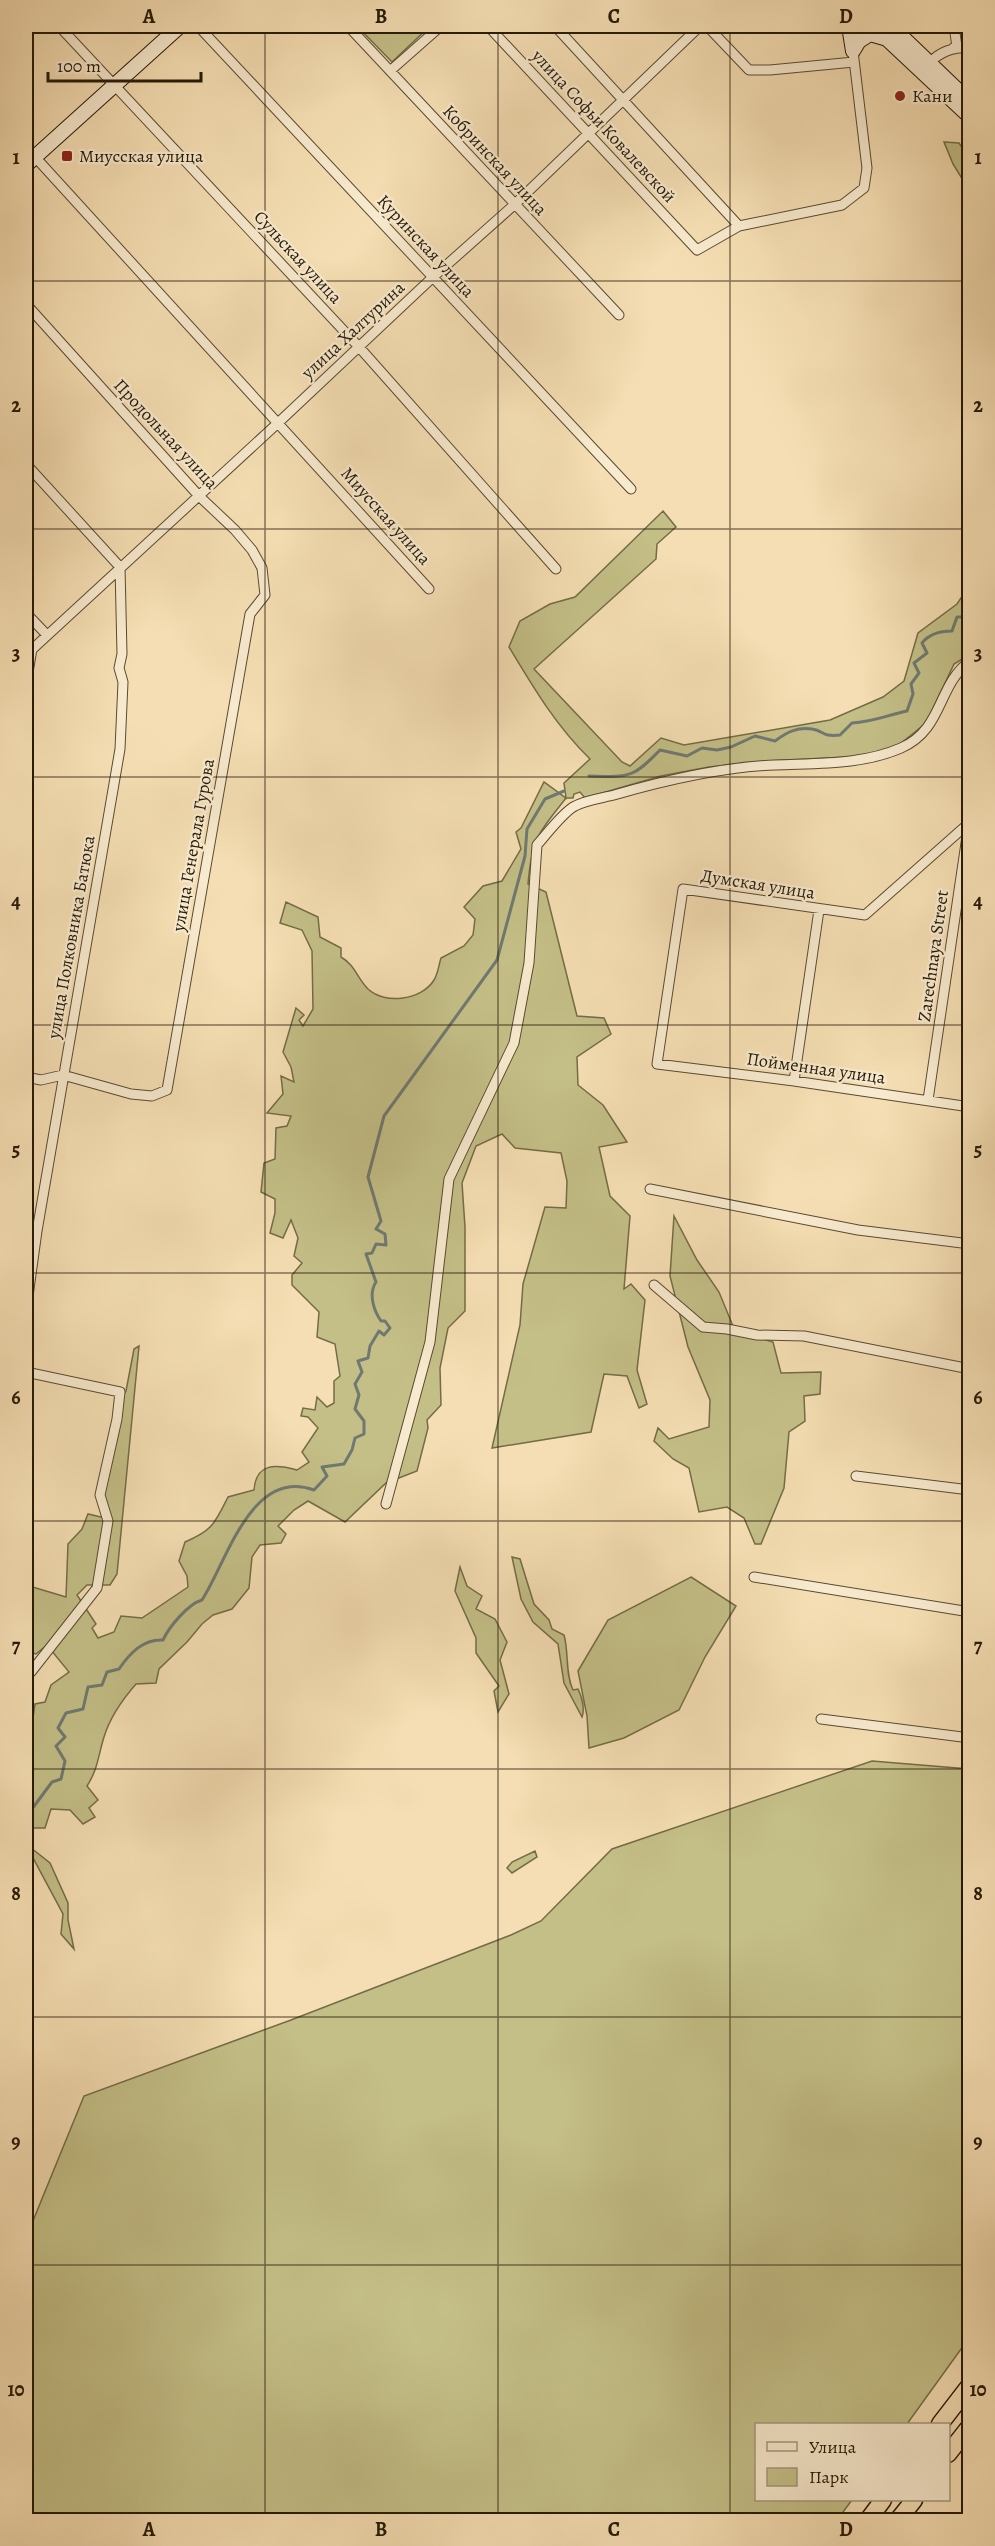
<svg xmlns="http://www.w3.org/2000/svg" width="995" height="2546" viewBox="0 0 995 2546" font-family="Alegreya,serif">
	<rect width="100%" height="100%" fill="#f5deb3"/>
	<filter id="stains"><feTurbulence type="fractalNoise" baseFrequency=".00333" numOctaves="4"/><feColorMatrix values="0 0 0 0 .2 0 0 0 0 .09 0 0 0 0 .02 0 0 0 .5 -.17"/></filter>
	<radialGradient id="worn" r=".72"><stop offset=".6" stop-color="#630" stop-opacity="0"/><stop offset="1" stop-color="#630" stop-opacity=".3"/></radialGradient>
	<path fill="#c4bf87" stroke="#746c47" stroke-width="1.5" d="M357 26H430L392 62Z
		M944 142 959 143 969 158V190L953 164Z
		M663 511 676 527 657 544 656 559 534 669 622 762 630 766 661 738 684 745 830 720 883 697 904 681 918 633 957 604 969 586V655L954 664 926 723 900 744 881 752 866 756 767 761 709 767 661 776 585 798 580 792 574 794 573 798H566C538 834 532 838 528 884L546 892 577 1016 604 1018 611 1034 577 1057 578 1085 603 1105 627 1142 599 1147 610 1196 630 1216 624 1289 631 1284 645 1300 637 1370 647 1404 639 1408 627 1376 604 1374 591 1432 492 1448 520 1325 523 1284 545 1207 566 1208 567 1181 561 1153 515 1148 502 1134 476 1146 462 1183 465 1227V1311L448 1328 440 1368 441 1405 427 1420 428 1428 417 1471 386 1483 345 1522 308 1501 294 1510 278 1526 286 1534 281 1543 260 1545 252 1557 249 1588 232 1609 213 1615 202 1624 187 1642 159 1669 156 1683 136 1684C122 1700 110 1717 104 1737 98 1756 98 1769 87 1786L98 1800 89 1808 95 1817 83 1824 70 1810 51 1809 45 1828H33L26 1841V1733L31 1731 35 1704 45 1702 51 1685 69 1672 47 1645 36 1654 26 1651V1624L29 1611 26 1605V1585L66 1597 68 1544 82 1529 88 1514 105 1518 100 1495 118 1403 126 1391 134 1349 139 1346 117 1574 110 1585H87L77 1595 96 1624 92 1628 98 1638 114 1632 121 1616 142 1618 188 1587 187 1576 179 1561 185 1542C213 1530 215 1523 228 1497L254 1490C256 1463 275 1464 297 1470L309 1462 302 1452 318 1428 308 1417 301 1416 303 1408 315 1410 317 1397 327 1407 334 1403V1381L340 1376 335 1344 317 1337 319 1312 292 1285V1275L302 1263 294 1256 298 1238 291 1220 283 1238 270 1233 275 1213V1199L261 1192 264 1163 275 1159 276 1128 287 1126 291 1116 267 1113 283 1094 281 1076 294 1082 291 1067 283 1052 296 1008 304 1015 299 1020 303 1026 313 1009 312 951 302 930 280 923 286 902 318 917 320 937 341 948V957C355 965 357 978 368 989 385 1005 422 1000 434 980 438 974 439 964 441 958L464 946 473 935 475 919 464 907 483 886 502 881 521 849 516 832 521 828 544 782 566 798 564 783 590 759C556 726 533 687 509 647L520 621 550 604 575 597Z
		M674 1216 697 1260 719 1292 735 1331 773 1342 781 1373 821 1372 820 1394 804 1396 805 1421 789 1432 784 1488 761 1544H755L744 1518 727 1507 699 1512 689 1468 673 1459 654 1441 658 1428 669 1439 709 1427 710 1400 688 1347 670 1276Z
		M512 1557 520 1559 534 1604 549 1620 552 1629 564 1635C569 1652 565 1674 573 1690L578 1689C582 1697 585 1709 582 1717L564 1683 558 1644 533 1622 521 1599Z
		M460 1567 467 1586 482 1596 476 1609 495 1619 507 1642 500 1660 509 1694 498 1712 494 1691 499 1686 476 1653V1638L455 1591Z
		M691 1577 736 1606 705 1657 679 1710 624 1738 589 1748 587 1716 578 1671 608 1620Z
		M872 1761 969 1769V2338L907 2424H756V2500H852L837 2520H26V2238L84 2096 291 2020 511 1935 541 1921 612 1849Z
		M26 1844 50 1863 68 1903V1920L74 1949 61 1934 63 1914 33 1858 26 1856Z
		M535 1851 537 1857 512 1873 507 1868 512 1862Z"/>
	<g fill="none" stroke-linecap="round" stroke-linejoin="round">
		<path stroke="#6f7971" stroke-width="3" d="M589 776C629 777 632 779 660 750L687 756 702 748 717 750 731 747 755 736 775 741C787 732 797 727 812 729 825 731 821 737 840 735L852 723C873 722 888 715 907 711L913 694 911 684 919 673 914 663 927 653 922 643C929 634 941 631 952 631L957 617H970
			M26 1817 52 1782 61 1779 65 1761 56 1746 65 1737 58 1728 66 1713 83 1709 88 1687 102 1685 107 1672 119 1669C130 1653 143 1639 163 1640 169 1627 188 1604 202 1600 227 1562 251 1467 314 1490L327 1476 322 1467 344 1464 352 1450 355 1438 364 1434V1421L355 1409 359 1395 355 1384 362 1372 358 1361 368 1358 370 1346 379 1331 384 1335 390 1328 385 1321H381C374 1311 368 1294 376 1282L366 1254 372 1253 376 1244 386 1245 385 1234 376 1229 381 1221 368 1177 384 1116 497 960 525 856 527 829 545 799 564 791"/>
		<g stroke="#594a32" stroke-width="11">
			<path id="street" d="M59 26 359 347 556 569
				M198 26 631 489
				M348 26 619 315
				M488 26 697 250 739 226 842 205 864 188 867 168 853 51
				M555 26 739 226
				M707 26 749 70H770L854 62
				M953 48 957 47 954 26
				M928 64C941 51 951 48 970 47
				M390 71 441 26
				M26 147 429 589
				M26 304 199 496 235 530 252 550 262 568 265 595 250 614 167 1090 152 1096 131 1094 63 1075 41 1080 26 1077
				M26 464 120 567
				M26 613 47 635
				M26 655 279 422 432 278 514 205 700 26
				M26 684 32 649
				M969 823 865 915 683 889 657 1064 794 1081 970 1107
				M794 1081 819 910
				M928 1100 970 816
				M650 1189 858 1230 970 1244
				M654 1285 703 1327 727 1329 757 1335 804 1336 970 1369
				M26 1311 37 1231 120 749 123 682 119 668 122 654 120 567
				M26 1372 120 1392 117 1419 100 1495 108 1521 97 1588 31 1672 26 1669
				M856 1476 970 1490
				M386 1504 430 1342 449 1179 514 1043 529 963 537 845C546 835 563 812 575 806 586 800 602 798 614 795 666 780 721 767 775 765 818 763 862 765 901 748 944 729 937 685 970 661
				M754 1577 970 1612
				M821 1719 970 1738"/>
		</g>
		<g stroke="#251907" stroke-width="16">
			<path id="secondary" d="M849 26 853 51
				M873 26 970 117
				M891 26 970 102
				M853 51 859 41 870 34 884 38
				M26 165 180 26"/>
		</g>
		<g stroke="#251907" stroke-width="19">
			<path id="highway" d="M940 2424 970 2385
				M948 2454 970 2426
				M868 2520 883 2500
				M898 2520 914 2500"/>
		</g>
		<use href="#street" stroke="#f8eace" stroke-width="9"/>
		<use href="#secondary" stroke="#f8eace" stroke-width="14"/>
		<use href="#highway" stroke="#f5deb3" stroke-width="16"/>
	</g>
	<path fill="none" stroke="#251907" stroke-width="1.5" stroke-opacity="0.55" d="M265 26V2520M498 26V2520M730 26V2520M26 281H970M26 529H970M26 777H970M26 1025H970M26 1273H970M26 1521H970M26 1769H970M26 2017H970M26 2265H970"/>
	<g fill="#8f2418" stroke="#f8eace" stroke-width="2">
		<circle cx="900" cy="96" r="6"/>
		<rect x="61" y="150" width="12" height="12" rx="3"/>
	</g>
	<g text-anchor="middle" dominant-baseline="central" stroke-width="4.5" stroke-linejoin="round" paint-order="stroke">
		<g font-size="18" fill="#251907" stroke="#f8eace" text-anchor="start">
			<text x="912" y="96">Кани</text>
			<text x="79" y="156">Миусская улица</text>
		</g>
		<g font-size="18" fill="#251907" stroke="#f8eace">
			<text transform="translate(604 126) rotate(47)">улица Софьи Ковалевской</text>
			<text transform="translate(495 160) rotate(47)">Кобринская улица</text>
			<text transform="translate(426 246) rotate(47)">Куринская улица</text>
			<text transform="translate(298 257) rotate(47)">Сульская улица</text>
			<text transform="translate(353 330) rotate(-43)">улица Халтурина</text>
			<text transform="translate(166 434) rotate(47)">Продольная улица</text>
			<text transform="translate(386 516) rotate(48)">Миусская улица</text>
			<text transform="translate(193 845) rotate(-80)">улица Генерала Гурова</text>
			<text transform="translate(758 884) rotate(9)">Думская улица</text>
			<text transform="translate(71 937) rotate(-80)">улица Полковника Батюка</text>
			<text transform="translate(933 956) rotate(-82)">Zarechnaya Street</text>
			<text transform="translate(816 1068) rotate(8)">Пойменная улица</text>
		</g>
	</g>
	<rect width="995" height="2546" fill="none" stroke="#f5deb3" stroke-width="66"/>
	<rect x="755" y="2423" width="195" height="78" fill="#f8eace" stroke="#a4967e" stroke-width="1.5"/>
	<rect x="767" y="2442" width="30" height="9" fill="#f8eace" stroke="#a4967e" stroke-width="1.5"/>
	<text x="809" y="2453" font-size="18" fill="#251907">Улица</text>
	<rect x="767" y="2468" width="30" height="18" fill="#c4bf87" stroke="#a4967e" stroke-width="1.5"/>
	<text x="809" y="2483" font-size="18" fill="#251907">Парк</text>
	<path d="M48 72v9h153v-9" fill="none" stroke="#251907" stroke-width="3"/>
	<text x="57" y="72" font-size="18" fill="#251907" stroke="#f8eace" stroke-width="4.5" paint-order="stroke">100 m</text>
	<rect x="33" y="33" width="929" height="2480" fill="none" stroke="#251907" stroke-width="2"/>
	<g font-size="20" text-anchor="middle" font-weight="bold" fill="#251907">
		<text x="149" y="23">A</text>
		<text x="381" y="23">B</text>
		<text x="614" y="23">C</text>
		<text x="846" y="23">D</text>
		<text x="16" y="164">1</text>
		<text x="978" y="164">1</text>
		<text x="16" y="412">2</text>
		<text x="978" y="412">2</text>
		<text x="16" y="660">3</text>
		<text x="978" y="660">3</text>
		<text x="16" y="908">4</text>
		<text x="978" y="908">4</text>
		<text x="16" y="1156">5</text>
		<text x="978" y="1156">5</text>
		<text x="16" y="1404">6</text>
		<text x="978" y="1404">6</text>
		<text x="16" y="1652">7</text>
		<text x="978" y="1652">7</text>
		<text x="16" y="1900">8</text>
		<text x="978" y="1900">8</text>
		<text x="16" y="2148">9</text>
		<text x="978" y="2148">9</text>
		<text x="16" y="2396">10</text>
		<text x="978" y="2396">10</text>
		<text x="149" y="2536">A</text>
		<text x="381" y="2536">B</text>
		<text x="614" y="2536">C</text>
		<text x="846" y="2536">D</text>
	</g>
	<rect width="100%" height="100%" filter="url(#stains)"/>
	<rect width="100%" height="100%" fill="url(#worn)"/>
</svg>
